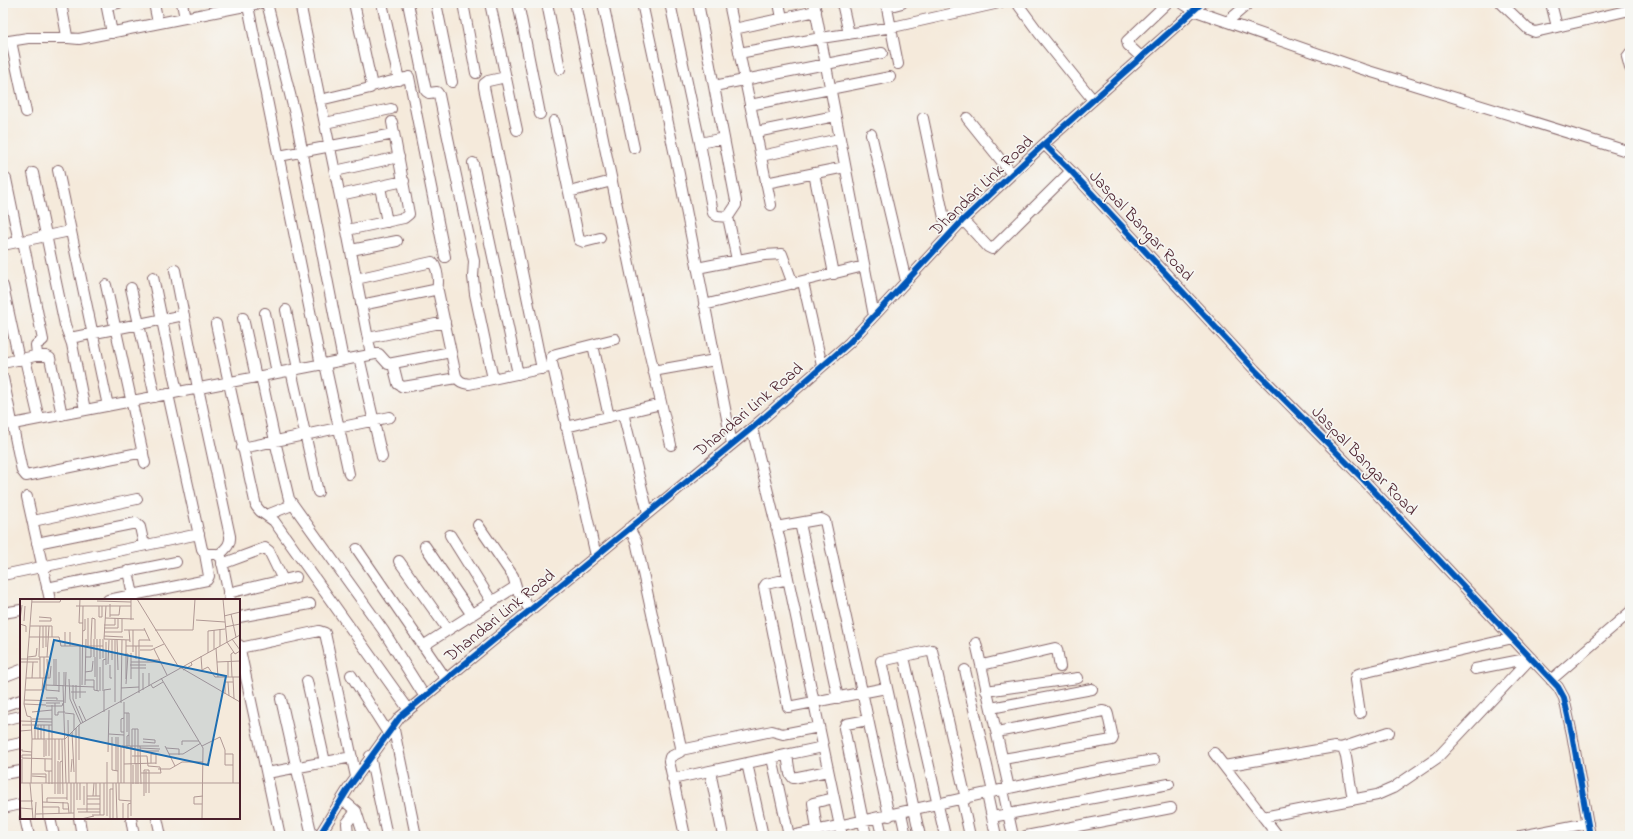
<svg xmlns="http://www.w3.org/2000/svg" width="1633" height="839" viewBox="0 0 1633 839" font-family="'Indie Flower',sans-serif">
	<rect width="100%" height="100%" fill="#f6f6f2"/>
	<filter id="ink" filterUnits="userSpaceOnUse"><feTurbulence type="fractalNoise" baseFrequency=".025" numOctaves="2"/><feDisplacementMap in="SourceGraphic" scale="8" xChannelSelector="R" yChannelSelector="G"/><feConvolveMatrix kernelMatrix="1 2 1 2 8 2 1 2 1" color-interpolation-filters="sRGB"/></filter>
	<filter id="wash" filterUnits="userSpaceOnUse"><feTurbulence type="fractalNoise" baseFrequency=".012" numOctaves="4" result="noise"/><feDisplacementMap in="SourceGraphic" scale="16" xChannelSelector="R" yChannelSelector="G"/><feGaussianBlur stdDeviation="0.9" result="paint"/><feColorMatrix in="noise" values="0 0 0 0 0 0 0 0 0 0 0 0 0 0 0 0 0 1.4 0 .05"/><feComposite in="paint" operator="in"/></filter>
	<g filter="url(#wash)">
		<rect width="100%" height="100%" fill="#f5eadb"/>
	</g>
	<g filter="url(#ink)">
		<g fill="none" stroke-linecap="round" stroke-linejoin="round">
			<g stroke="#866669" stroke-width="12">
				<path id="minor" d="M61 3 67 36 68 38 79 39 260 3
					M106 3 112 33
					M154 3 158 23
					M182 3 185 18
					M267 3 295 114 343 360
					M300 3 343 211 371 354
					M382 3 399 80
					M408 3 426 91 429 93 437 92 439 95 474 261 473 277 475 294 493 379
					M436 3 452 82
					M463 3 476 73
					M490 3 517 130
					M518 3 540 114
					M547 3 560 69
					M575 3 633 283 671 445
					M603 3 634 148
					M642 3 679 174 732 444
					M670 3 700 143 713 213 717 216 728 217
					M698 3 736 201V205L728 217 737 260
					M729 3 771 205
					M779 3 782 18
					M814 3 874 316
					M842 3 849 34
					M886 3 898 64
					M1017 3 1039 33 1093 100
					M1182 3 1193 10 1362 69 1630 152
					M1501 3 1528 29 1535 32 1630 10
					M1551 3 1557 27
					M107 5 118 3
					M248 6 321 365
					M887 7 902 3
					M1227 22 1249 3
					M734 29 816 11
					M11 41 26 112
					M3 42 28 38H68
					M739 53 821 38 893 27 999 3
					M1630 53 1627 57 1630 68
					M1141 57 1128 45 1127 41 1167 3
					M409 77 445 257
					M506 77 488 81 484 84V87L542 369
					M372 86 405 78
					M714 86 882 53
					M320 100 370 88 372 86 354 3
					M750 105 890 77
					M923 118 948 237
					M967 118 1012 174
					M554 121 579 240 584 242 600 238
					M325 123 391 109
					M756 132 835 116
					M871 134 906 281
					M700 143 724 138
					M1044 144 1071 171 1255 370 1360 476 1558 687 1564 698 1572 734 1590 836
					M279 156 394 134
					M761 156 839 139
					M473 163 518 374
					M58 170 108 406
					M335 171 399 157
					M33 173 65 325 72 344 85 410
					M814 173 834 274
					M6 179 19 242
					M766 183 845 167
					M380 187 387 222
					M569 192 612 181
					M340 195 404 181
					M963 220 988 247 992 249 1071 171
					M347 230 404 218 409 214 392 122
					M3 245 70 231
					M351 250 397 241
					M697 268 764 255 782 254 793 284
					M175 270 198 388 230 536C231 545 225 549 219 555
					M153 277 177 392
					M356 279 432 262C438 268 439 282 437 290
					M803 282 822 366
					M106 285 145 463
					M3 286 19 360
					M131 288 155 397
					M361 305 434 290 438 291 456 376C459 382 463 383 469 384L549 367
					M704 305 864 266
					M286 310 298 369
					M265 313 277 373
					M243 318 256 377
					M216 324 256 506 260 511 274 521 409 710
					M70 338 184 315
					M368 338 445 322
					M593 345 609 417
					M35 356H46L50 358 62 415
					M359 357 382 457
					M25 359 39 419
					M3 363 35 356 37 354 36 345 43 340 23 241
					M325 364 349 474
					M393 364 398 384 403 387 457 378
					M291 370 318 492
					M653 371 715 360
					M261 376 275 441 289 499 383 630 425 697
					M3 378 22 471 26 476 143 452
					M168 394 202 549 205 554H216L221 557 230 600
					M623 413 648 513
					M13 424 375 354H379L388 364 451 352
					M566 427 661 404
					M752 428 781 545 842 836
					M242 448 390 417
					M27 497 50 600
					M267 515 292 505
					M33 521 137 499
					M800 523 838 698
					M478 525 513 576 517 590 530 610
					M776 527 821 519 825 521 889 816
					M629 528 636 541 681 747 680 752 670 757 669 761 685 836
					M450 535 492 602
					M37 543 136 523 140 527 144 545
					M425 546 472 615
					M357 549 446 679
					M596 556 551 358 556 354 615 339
					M399 561 448 630
					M222 564 265 548 269 551 283 580
					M128 571 134 600
					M3 575 199 534
					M788 579 766 584 764 587 788 707 886 688
					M47 588 176 562
					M228 593 296 577
					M108 600 207 580 209 576 205 554
					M3 613 21 610
					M239 617 310 604
					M976 643 1009 788
					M239 645 280 836
					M423 646 515 587
					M240 648 319 631 325 633 356 777
					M904 657 945 836
					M982 665 1055 648 1057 649 1060 667
					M1475 669 1531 658
					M965 670 993 792
					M351 675 388 733
					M3 677 21 670
					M1551 680 1630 612
					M307 681 325 762
					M986 691 1078 678
					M281 699 312 836
					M3 706 21 700
					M991 708 1092 689
					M1360 713 1355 680 1356 676 1358 674 1513 638
					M3 720 21 716
					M393 725 416 836
					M997 732 1103 711 1107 712 1108 715 1113 738 1112 740 1003 759
					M3 747 21 743
					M1341 748 1389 732
					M681 750 772 731 783 734 819 727
					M1214 753 1278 836
					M787 755 790 774 793 778 828 771
					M370 756 387 836
					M772 758 789 836
					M747 763 763 836
					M1224 766 1335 747 1341 748 1344 751 1346 757 1353 800
					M710 771 723 836
					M267 773 352 757
					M3 774 21 771
					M672 779 823 747
					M1003 790 1013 836
					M987 794 996 836
					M342 799 356 811 364 836
					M962 800 970 836
					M3 808 21 804
					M901 813 906 836
					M992 817 1169 784
					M1263 817 1377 795 1393 788 1437 758 1531 658
					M25 818 29 836
					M50 818 54 836
					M79 818 82 836
					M131 818 134 836
					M157 818 161 836
					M878 818 882 836
					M817 830 813 803 834 798
					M319 836 350 786 400 717 752 428 849 343 963 220 1044 144 1202 3
					M348 836 347 823 356 811
					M791 836C912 811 1032 780 1154 760
					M866 836 844 728 846 724 868 720
					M920 836 881 661 932 650 966 799
					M1026 836 1171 808
					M1521 836 1588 823"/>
			</g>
			<use href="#minor" stroke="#fff" stroke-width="10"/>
			<g stroke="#f6f6f2" stroke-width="8">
				<path id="cycleway" d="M1044 144 1071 171 1255 370 1360 476 1558 687 1564 698 1572 734 1590 836
					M319 836 350 786 400 717 752 428 849 343 963 220 1044 144 1202 3"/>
			</g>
			<use href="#cycleway" stroke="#0057b8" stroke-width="6"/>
		</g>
	</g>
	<g text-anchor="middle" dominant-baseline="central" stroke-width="3.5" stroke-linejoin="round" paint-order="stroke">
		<g font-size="17" fill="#4a1f2b" stroke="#f6f6f2">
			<text transform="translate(982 186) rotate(-44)">Dhandari Link Road</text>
			<text transform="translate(1141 226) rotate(47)">Jaspal Bangar Road</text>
			<text transform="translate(749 410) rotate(-40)">Dhandari Link Road</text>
			<text transform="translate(1364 461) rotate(46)">Jaspal Bangar Road</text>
			<text transform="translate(500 616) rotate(-39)">Dhandari Link Road</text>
		</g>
	</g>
	<g transform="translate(20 599)">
		<rect width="220" height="220" fill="#f5eadb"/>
		<path fill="none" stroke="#b19995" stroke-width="1" d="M60 0 59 24H63M117 0 158 67 220 103M203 0 207 43 215 55 220 52M77 2 111 3M12 3H40L41 0M90 5V18M56 7H111M79 7V18H82V7M86 7 84 40 110 41M211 15 216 38M90 16H99L100 7M204 17 220 13M68 19V47M85 19 114 20M0 21 2 6M111 21V0M176 21 205 23M4 22 5 7M19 22H31V19L19 18M84 26H95V19M10 27H32V38M20 27 19 58H29M205 28 220 25M84 29H98V19M124 29 130 42M200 30V47M104 31H125M109 31 110 43M113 31V53M135 31H173L175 0M194 31V50M63 32 65 31V20M0 33V25L6 27V33M50 33V47M84 33H102V20M84 37 103 38M9 38H39L41 47H83M71 40 72 19 75 20V40M74 40V58M77 40V92M212 40 220 51M95 41V103M97 41 98 71M106 41V47H133M45 47V33M106 47V80M116 47V60M26 48V27M23 49V27M196 49 198 78M134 50 147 76M120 51H131L144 45M188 54V32L205 30M105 55H108L106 85M181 57 182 71 188 68 195 78H220M8 58 16 57 17 49M20 58V79M24 58V79M27 58 29 27M65 58H71V40M83 59V40M0 60H20M27 60 28 79M34 60V86M80 60V40M92 61V41M127 61H140M0 63H18M111 63H141M197 63 220 62M88 65 89 41M86 66V43M90 66V79H92M110 66H126M111 69H126M163 71 172 66 171 63M39 73V93M65 73 72 72 73 62M123 74V91M129 74V87M75 78V58M208 78V62M212 78 211 55 214 53M213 78 214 100M6 79H30L31 67M12 79 13 63M26 79V91L39 92M141 79 183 149 182 220M49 80 50 100 61 125M111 80V54M65 81H74V91L79 92M208 83 209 97M26 86 74 88M36 86V60M43 86 46 184M44 86V73M53 86V100L63 124M56 86V100M60 86V47M60 86V99M62 86 63 7M65 86 66 40M131 86 133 89 143 83M0 88V104M101 89 119 88M5 91H22L23 79M80 92V68M83 92V61L86 60M51 93H66M119 94V41H129M205 95V83H213M26 99H37V101M4 101 43 102M104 103V184M26 104H40M35 104V116H38V113H45M45 104 46 73M101 104 102 41M4 105 26 106M26 107H42L43 104M59 107 66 122M12 113 32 111M84 113V91L91 90M45 114 54 115V131M104 114H109V147M107 114V133M104 119 101 120V133H104M12 120H32M48 121 49 184M0 122 32 123M2 126H32M56 129V184M115 130V165M0 132 12 131M52 133 54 173M89 135 104 136M92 138V171L98 172M96 138V172M12 140 11 118 7 117 4 105 12 0M15 140V126M18 140V126M21 140V126M42 140 43 195M123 140 135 141V144L123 143M162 146V142H179M101 147V184M102 147H139M111 147V217M118 147V164M120 147 121 185M145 147 155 167M182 147 200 138 205 151V166H213M112 149V130H118V147M120 149 140 150M146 149 159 150V156M2 150V152L12 153M107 150V137L109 136M122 152H139M88 153 89 111M149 155H163L181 144M205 155H213V184M12 156H2V159L32 160M26 157V141M29 157V126M112 157H127L128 167 140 168 141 174H121M24 158V126M25 160V172H32M39 161V140M59 161V126M38 162V195M116 164V185M131 164V155H136V165M104 165 136 164M113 166V185M138 170H150L162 163H183M29 172V185M126 172V194M51 173 52 160M12 175H26V184M12 177 26 178M0 184H11L12 140H45L60 125 220 36M0 184 1 220M2 184V160M10 184 13 220M11 184H220M51 184V214M54 184V220M57 184V201M76 184V197M80 184V216M96 184 97 220M98 184V138M99 184V201L111 202M22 185 23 220M32 185V106M118 185V164M35 195V140M40 195V163L42 162M67 197H80M73 197 74 184M124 197V171H129V194M67 200H80M47 201V184M60 201V184M0 202H13M22 203 48 204 49 214M27 203V199H47M43 203V210H49M67 205H80M182 205H174V198L183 197M64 206V187M22 208H39V214M0 209 13 210M57 210H80M58 213H80M67 213V184M16 215 54 214M72 216H84V184M87 217V163M15 220 16 203M61 220 74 217M90 220V190H93M93 220V184M103 220V204M108 220V205L111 204"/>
		<path fill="#1f6fb2" fill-opacity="0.15" stroke="#1f6fb2" stroke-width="2" d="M34 41 206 77 188 166 15 129Z"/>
		<rect width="220" height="220" fill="none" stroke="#4a1f2b" stroke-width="2"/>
	</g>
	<rect width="1633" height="839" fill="none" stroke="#f6f6f2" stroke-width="16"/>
</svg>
